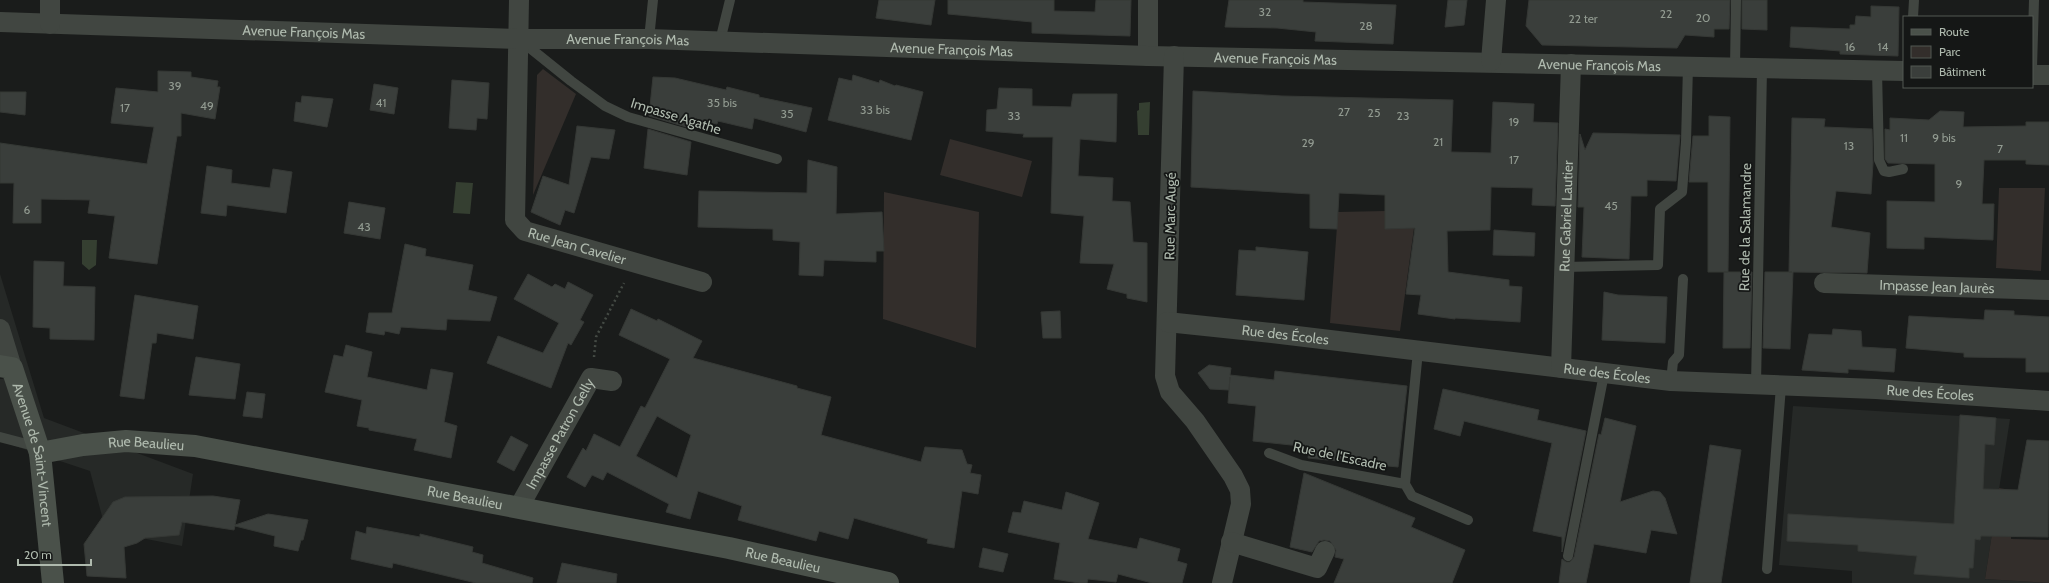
<svg xmlns="http://www.w3.org/2000/svg" width="2049" height="583" viewBox="0 0 2049 583" font-family="Cabin,sans-serif">
	<rect width="100%" height="100%" fill="#1a1c1b"/>
	<path fill="#262927" d="M0 274 44 418 193 474 182 546 106 531 90 471 0 441V379H3L0 367Z
		M1793 406 2010 419 1985 579 2049 583H1852V571L1779 565Z"/>
	<path fill="#332e2b" d="M543 69 576 94 533 195 537 75Z
		M950 139 1032 161 1022 197 940 175Z
		M1999 188H2045L2041 271 1996 268Z
		M884 192 979 212 976 348 883 319Z
		M1385 211V229L1414 228 1400 331 1330 323 1338 212Z
		M1999 488 2011 490V539L2049 540V583L1985 579Z"/>
	<path fill="#353f31" d="M1150 102 1149 135H1138L1137 111 1139 110V103Z
		M456 182 473 183 470 214 453 213Z
		M82 240H97L96 265 89 270 82 264Z"/>
	<path fill="#3a3e3b" stroke="#353835" fill-rule="evenodd" d="M879 0H935L931 25 876 18Z
		M948 0H1054V11L1095 12 1096 0H1131L1130 36 1032 33V22L948 14Z
		M1229 0H1303V2L1396 5 1393 44 1315 41 1316 32 1277 28 1225 27Z
		M1448 0H1467L1464 25 1445 27Z
		M1529 0H1730L1729 29H1714V37L1685 35 1677 48 1542 45 1526 26Z
		M1742 0H1767V30L1742 29Z
		M1871 6 1899 7 1898 56 1840 54V51L1790 47 1791 27 1850 29V25H1855L1856 16 1871 17Z
		M158 71 191 72V77L218 81 217 87H220L215 119 181 113V136H177L157 264 109 258 115 216 88 213 90 200 41 199V223H13L14 183H0V143L147 164 154 127 111 123 116 88 158 92Z
		M853 75 879 83 880 80 895 86 896 85 923 92 911 140 828 120 839 78 852 81Z
		M653 77 675 78 726 90 727 87 759 95V97L812 108 806 132 754 118 752 129 718 121 717 124 694 119 693 129 649 116Z
		M452 80 489 83 487 119 477 118 476 130 449 128Z
		M374 84 398 88 394 114 370 110Z
		M999 88 1032 89V106L1071 107 1073 94H1117L1116 142 1080 139 1078 176 1113 178 1112 201 1130 202 1133 242 1147 243V302L1127 298V294L1107 289 1114 264 1080 263 1084 216 1051 213 1053 137H1023L1024 134 986 131 987 110 997 109Z
		M1193 91 1282 96 1453 100 1451 152 1491 153 1493 102 1534 104 1533 122 1558 123 1555 206 1532 205 1533 188 1491 187 1490 230 1447 231 1448 272 1509 280V286L1522 287 1520 322 1455 318V319L1418 314 1421 295 1406 294 1415 228 1385 229V195L1339 193 1337 229 1310 228V194L1191 187Z
		M0 92H26L25 115 0 112Z
		M302 96 333 99 327 127 294 121 296 102 301 103Z
		M1940 111 1964 112 1963 127 2026 126V122H2049V165L2026 164V160H1984L1982 204H1994L1993 240 1924 237V249L1887 248V201L1935 202V164L1888 163 1885 159V129L1890 130V118L1929 120Z
		M1709 116 1730 117 1728 272H1708V182H1689L1693 136H1709Z
		M1792 118 1825 119 1824 127 1872 129 1873 163 1871 194 1836 191 1831 227 1870 233 1867 273 1793 272 1790 349 1763 348 1765 272H1792H1789Z
		M577 126 615 130 609 159 591 157 574 213 565 210 560 225 531 212 543 176 569 185Z
		M648 129 691 142 687 175 644 168Z
		M1593 133 1680 135 1676 181 1647 180V196H1631L1629 259 1582 257 1584 207H1578L1580 134 1585 150Z
		M808 160 837 167 836 214 882 212 884 251H876V262L824 260 823 276 799 275 800 242 773 240V229L698 227 699 191 807 193Z
		M207 166 232 170 231 183 270 188 273 169 292 172 286 213 227 205 226 216 201 213Z
		M349 202 385 208 380 239 344 233Z
		M1494 230 1535 233 1534 256 1493 255Z
		M405 244 426 249 425 256 473 265 468 290 497 297 490 321 447 319 446 330 401 327 399 334 385 331 384 335 366 332 369 313H392Z
		M1256 247 1308 252 1304 300 1236 295 1239 250 1256 251Z
		M34 261 64 262 63 286 95 287 94 340 50 339V328L33 327Z
		M1724 272H1752L1750 348H1723Z
		M528 274 552 287 555 284 565 289 568 282 593 295 580 320 584 322 571 345 568 343 551 388 487 363 498 336 543 353 559 323 514 299Z
		M1604 292 1618 295 1667 297 1665 343 1602 340Z
		M135 295 198 306 193 339 157 333 156 343H152L144 399 120 396Z
		M631 309 657 321 658 319 702 341 693 358 797 386V388L831 397 821 435 921 462 925 447 962 450 967 464 972 465 970 473 981 475 978 494 962 491 954 548 927 543 928 539 854 518 848 539 819 531 816 541 738 520 742 506 698 491 690 519 666 512 669 504 607 472 603 480 592 475 585 487 567 477 583 448 586 451 594 434 620 447 641 406 645 408 670 359 619 335ZM657 416 691 435 677 478 636 456Z
		M1985 310 2014 311V315L2049 317V372H2026V358L1964 357V353L1906 348 1909 316 1984 320Z
		M1060 311 1061 338H1043L1041 312Z
		M1833 329 1861 331 1862 347 1896 349 1894 372 1848 369V373L1802 370 1809 334 1832 335Z
		M346 345 372 352 367 377 427 390 431 369 453 373 444 422 457 426 451 458 414 450 417 439 369 430V428L357 426 362 400 325 392 334 355 343 357Z
		M196 357 240 364 235 399 189 395Z
		M1209 365 1231 368 1230 375 1274 380 1275 371 1407 386 1398 467 1308 458 1310 447 1253 441 1256 406 1228 403 1230 377 1229 390 1210 389 1198 373Z
		M1443 389 1539 410 1537 420 1586 431 1562 552V537L1533 531 1552 443 1464 421 1460 436 1434 429Z
		M247 392 265 394 262 418 243 416Z
		M1960 415 1996 418 1994 445 1985 444 1983 489 2018 490 2027 440 2049 441 2048 537 1981 536 1980 540 1975 539 1973 568H1969V578L1914 574 1917 556 1858 551V545L1787 541 1788 514 1954 524Z
		M1605 418 1636 426 1620 502 1653 491 1660 492 1665 498 1677 534 1651 530 1646 553 1594 544 1586 583H1559L1562 559 1566 562H1570L1574 557 1599 434 1601 435Z
		M511 436 528 445 514 471 497 462Z
		M1710 445 1741 450 1721 583H1690Z
		M1304 473 1415 518 1411 527 1465 550 1452 583H1334L1344 559 1335 557 1336 550 1330 541 1324 540 1319 541 1312 552 1290 547Z
		M1066 492 1099 503 1088 539 1137 549 1140 538 1180 549 1177 561 1187 564 1182 583H1152L1118 574 1116 582 1088 579 1087 583H1079L1054 579 1060 543 1008 532 1013 512 1021 513 1024 501 1062 510Z
		M213 496 240 500 235 525 268 514 308 520 303 540H301L298 551 274 546 275 536 235 526 234 530 182 522 179 535 145 538 137 543 124 547 126 578 87 576 84 544 113 502 125 497Z
		M367 527 420 537V534L473 547 472 552 483 555 482 563 533 578 532 583H476L393 563 392 568 351 559 356 531 366 534Z
		M983 548 1008 554 1003 572 979 567Z
		M562 563 617 574 616 583H557Z"/>
	<g fill="none" stroke-linecap="round" stroke-linejoin="round">
		<path stroke="#444a44" stroke-width="2.5" stroke-dasharray="2 3" stroke-linecap="butt" d="M594 357 596 337 624 283"/>
		<path stroke="#414641" stroke-width="10" d="M1913 17 1914 0
			M649 39 653 0
			M520 40 571 81 605 106 628 117 777 159
			M720 41 730 0
			M1735 68 1736 0
			M2032 68 2034 0
			M1877 70 1879 160 1884 171 1889 172 1903 169
			M1564 267 1658 265 1660 209 1682 192 1686 142 1688 66
			M1671 381 1673 362 1679 355 1683 279
			M1756 385 1762 69
			M0 437 38 447
			M1269 453 1301 465 1405 484 1412 496 1468 520
			M1405 484 1418 351
			M1568 556 1604 374
			M1767 569 1781 386"/>
		<g stroke="#414641" stroke-width="20">
			<path id="s1" d="M519 0 515 220 525 231 702 282"/>
			<path d="M1148 0V56"/>
			<path id="s2" d="M0 22 518 39H649L1148 56 1904 71"/>
			<path d="M50 24V0"/>
			<path d="M1174 56 1165 376 1170 392 1195 421 1233 476 1240 490 1241 504 1222 583"/>
			<path d="M1491 61 1496 0"/>
			<path d="M2032 75H2049"/>
			<path id="s3" d="M1824 283 2049 290"/>
			<path id="s4" d="M1167 322 1272 333 1671 381 1876 389 2049 401"/>
			<path d="M0 329 12 368"/>
			<path id="s5" d="M1561 368 1571 64"/>
			<path id="s6" d="M519 507 591 378 612 381"/>
			<path d="M1231 542 1317 568 1325 551"/>
		</g>
		<g stroke="#4a514a" stroke-width="22">
			<path id="s7" d="M0 366 12 368 40 453 53 583"/>
			<path id="s8" d="M40 453 83 445 126 441 195 446 729 548 888 583"/>
		</g>
	</g>
	<g text-anchor="middle" dominant-baseline="central" stroke-width="3.5" stroke-linejoin="round" paint-order="stroke">
		<g font-size="12" fill="#929b91">
			<text x="1265" y="11">32</text>
			<text x="1666" y="13">22</text>
			<text x="1703" y="17">20</text>
			<text x="1583" y="18">22 ter</text>
			<text x="1366" y="25">28</text>
			<text x="1850" y="46">16</text>
			<text x="1883" y="46">14</text>
			<text x="175" y="85">39</text>
			<text x="381" y="102">41</text>
			<text x="722" y="102">35 bis</text>
			<text x="207" y="105">49</text>
			<text x="125" y="107">17</text>
			<text x="875" y="109">33 bis</text>
			<text x="1344" y="111">27</text>
			<text x="1374" y="112">25</text>
			<text x="787" y="113">35</text>
			<text x="1014" y="115">33</text>
			<text x="1403" y="115">23</text>
			<text x="1514" y="121">19</text>
			<text x="1904" y="137">11</text>
			<text x="1944" y="137">9 bis</text>
			<text x="1438" y="141">21</text>
			<text x="1308" y="142">29</text>
			<text x="1849" y="145">13</text>
			<text x="2000" y="148">7</text>
			<text x="1514" y="159">17</text>
			<text x="1959" y="183">9</text>
			<text x="1611" y="205">45</text>
			<text x="27" y="209">6</text>
			<text x="364" y="226">43</text>
		</g>
		<g font-size="14" fill="#afbaae" stroke="#151716">
			<text stroke="none"><textPath href="#s2" startOffset="304">Avenue François Mas</textPath></text>
			<text stroke="none"><textPath href="#s2" startOffset="628">Avenue François Mas</textPath></text>
			<text stroke="none"><textPath href="#s2" startOffset="952">Avenue François Mas</textPath></text>
			<text stroke="none"><textPath href="#s2" startOffset="1276">Avenue François Mas</textPath></text>
			<text stroke="none"><textPath href="#s2" startOffset="1600">Avenue François Mas</textPath></text>
			<text transform="translate(676 116) rotate(17)">Impasse Agathe</text>
			<text transform="translate(1170 216) rotate(-89)">Rue Marc Augé</text>
			<text stroke="none"><textPath href="#s5" startOffset="152">Rue Gabriel Lautier</textPath></text>
			<text transform="translate(1745 227) rotate(-89)">Rue de la Salamandre</text>
			<text stroke="none"><textPath href="#s1" startOffset="289">Rue Jean Cavelier</textPath></text>
			<text stroke="none"><textPath href="#s3" startOffset="113">Impasse Jean Jaurès</textPath></text>
			<text stroke="none"><textPath href="#s4" startOffset="119">Rue des Écoles</textPath></text>
			<text stroke="none"><textPath href="#s4" startOffset="443">Rue des Écoles</textPath></text>
			<text stroke="none"><textPath href="#s4" startOffset="767">Rue des Écoles</textPath></text>
			<text stroke="none"><textPath href="#s6" startOffset="84">Impasse Patron Gelly</textPath></text>
			<text stroke="none"><textPath href="#s8" startOffset="107">Rue Beaulieu</textPath></text>
			<text stroke="none"><textPath href="#s7" startOffset="102">Avenue de Saint-Vincent</textPath></text>
			<text transform="translate(1340 456) rotate(12)">Rue de l'Escadre</text>
			<text stroke="none"><textPath href="#s8" startOffset="431">Rue Beaulieu</textPath></text>
			<text stroke="none"><textPath href="#s8" startOffset="755">Rue Beaulieu</textPath></text>
		</g>
	</g>
	<rect x="1903" y="16" width="130" height="72" fill="#151716" stroke="#535853"/>
	<rect x="1911" y="29" width="20" height="6" fill="#4a514a" stroke="#535853"/>
	<text x="1939" y="36" font-size="12" fill="#afbaae">Route</text>
	<rect x="1911" y="46" width="20" height="12" fill="#332e2b" stroke="#535853"/>
	<text x="1939" y="56" font-size="12" fill="#afbaae">Parc</text>
	<rect x="1911" y="66" width="20" height="12" fill="#3a3e3b" stroke="#535853"/>
	<text x="1939" y="76" font-size="12" fill="#afbaae">Bâtiment</text>
	<path d="M18 559v6h73v-6" fill="none" stroke="#afbaae" stroke-width="2"/>
	<text x="24" y="559" font-size="12" fill="#afbaae" stroke="#151716" stroke-width="3" paint-order="stroke">20 m</text>
</svg>
